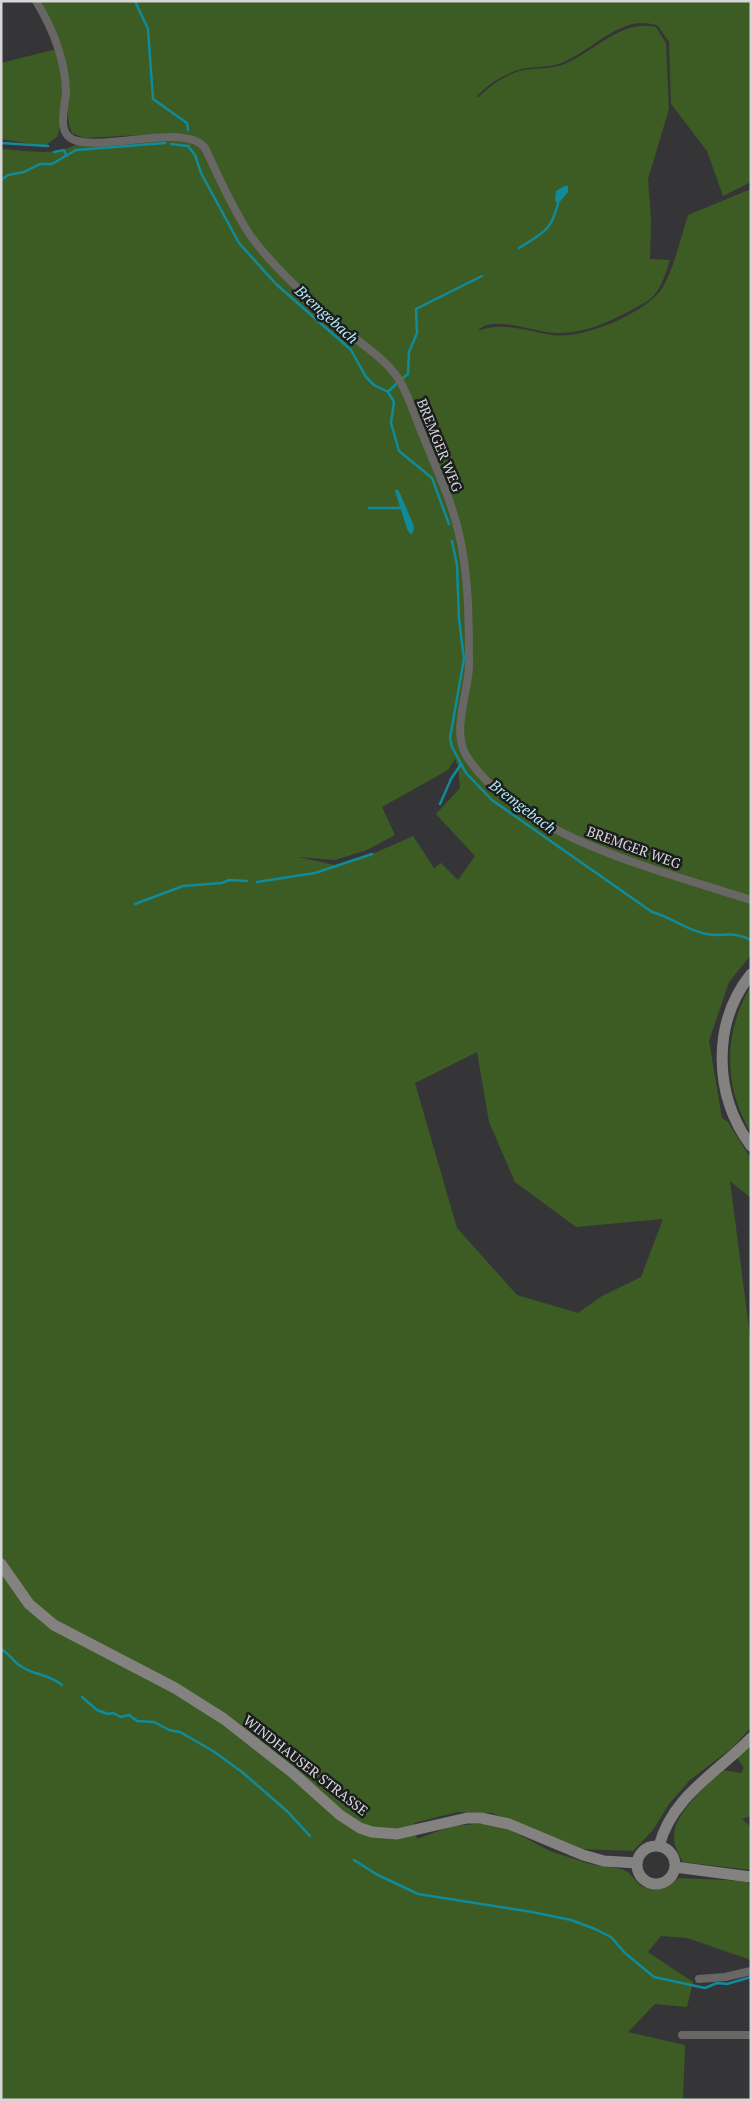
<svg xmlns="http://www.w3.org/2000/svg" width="752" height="2101" viewBox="0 0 752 2101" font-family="'PT Serif',serif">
	<rect width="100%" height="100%" fill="#353538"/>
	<path fill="#3c5c23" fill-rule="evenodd" d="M38 1H751V182L723 196 707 151 671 104 669 42 658 26C622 12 592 52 561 63 549 68 535 66 522 69 505 73 489 84 477 96L478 98C490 85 506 74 524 70 536 68 550 69 562 65 594 53 620 19 656 27L666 43 669 109 648 179 651 219 650 259 670 260C666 272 663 284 655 294 650 301 640 305 633 309 609 322 586 333 558 333 539 334 490 313 478 331 502 321 527 331 552 335 582 340 647 313 663 287 674 268 681 237 688 215L751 189V955L729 982 709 1041 722 1118 728 1122 751 1159V1198L730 1181 751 1344V1727L733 1747 690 1780 669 1804 653 1830 633 1851 583 1849 492 1813 458 1812 414 1823 417 1839 452 1826 487 1823 510 1830 550 1851 590 1864 622 1869 629 1873 641 1886 651 1889H663L679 1878 746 1881 751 1886V1960L687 1938 661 1936 648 1952 693 1982 687 2007 655 2004 628 2032 685 2045 683 2100H1V149C25 150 54 157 75 145L176 140 198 145 190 135 158 134 84 138 72 133C66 121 69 109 68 95 67 63 59 26 38 1ZM455 759 458 766 460 788 436 814 475 856 458 880 441 863 434 868 413 836 377 852 335 865 298 857 335 860 367 850 395 835 382 807 448 770ZM477 1052 489 1122 515 1182 576 1227 663 1219 641 1277 602 1296 578 1313 517 1295 457 1228 415 1083Z
		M57 49 65 93 58 136 45 146 1 139V63Z
		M751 986V1133C723 1087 723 1032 751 986Z
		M751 1743V1816L742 1819 751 1827V1870L683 1862C679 1854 674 1847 674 1837 673 1814 707 1785 723 1770L741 1773 744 1768 737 1758Z"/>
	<path fill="#118a9a" d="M564 186H568V192L558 204 555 201 556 191Z
		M396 489 399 491 414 526 413 533 410 534 407 529 395 491Z"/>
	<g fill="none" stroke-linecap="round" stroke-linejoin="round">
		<path stroke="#118a9a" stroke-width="2.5" d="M135 1 148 29 153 99 187 123 188 130
			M1 143 48 146
			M171 144 188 146 195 155 201 173 239 243 276 284 351 350 366 377 374 385 388 392 394 402 391 423 399 451 432 478 449 524
			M54 152 64 150 66 155
			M1 180 8 175 24 172 40 164H52L76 150 165 143
			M519 248C543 232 550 233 558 204
			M403 378 408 374 409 352 417 333 416 309 482 276
			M388 392 397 383
			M369 508H400
			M452 541 457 565 459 619 464 659 450 738 452 747 466 773 492 800 652 912C670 917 684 928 702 933 723 939 729 929 751 940
			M440 804 451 779 461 764
			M257 882 315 873 372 854
			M135 904 183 886 222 883 229 880 247 881
			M1 1649C10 1654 14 1663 22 1667 34 1675 51 1675 62 1685
			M82 1697 97 1710 108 1714 113 1713 121 1717 129 1715 137 1721 154 1722 169 1730 180 1732 213 1751 242 1772 288 1812 310 1836
			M354 1860 376 1874 418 1894 532 1912 571 1920 595 1929 611 1937 625 1953 654 1977 705 1988 717 1983 727 1984 751 1977"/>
		<path stroke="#686766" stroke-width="8" d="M36 1C53 29 65 59 66 91 66 104 58 126 68 136 88 157 186 120 205 148 219 177 232 208 250 235 273 267 306 296 336 323 357 342 389 359 402 385 411 402 416 420 424 438 436 469 452 501 459 534 469 576 469 623 469 666 468 694 451 732 467 757 521 838 662 871 751 900
			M699 1979 725 1977 751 1971
			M682 2035H751"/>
		<path stroke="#848281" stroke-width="11" d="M751 974C711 1024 714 1096 751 1146
			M1 1564 29 1604 54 1625 175 1688 224 1719 293 1773 340 1815 360 1828 372 1832 397 1834 467 1818H481L509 1824 583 1855 604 1861 637 1863
			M659 1846C672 1796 717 1773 751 1738
			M637 1865a19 19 0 1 1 38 0a19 19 0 1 1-38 0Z
			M675 1867 751 1877"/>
	</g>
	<g text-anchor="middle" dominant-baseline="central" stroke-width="5" stroke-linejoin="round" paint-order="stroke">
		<g font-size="14" fill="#d6d6d8" stroke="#1c1d1e">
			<text transform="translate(440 445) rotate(68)">BREMGER WEG</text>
			<text transform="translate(634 847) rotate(20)">BREMGER WEG</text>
			<text transform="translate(306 1765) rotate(38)">WINDHAUSER STRASSE</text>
		</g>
		<g font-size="15" font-style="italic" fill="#b3edf8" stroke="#1c1d1e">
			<text transform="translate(327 314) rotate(42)">Bremgebach</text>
			<text transform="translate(523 806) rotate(37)">Bremgebach</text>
		</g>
	</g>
	<rect width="752" height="2101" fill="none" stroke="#d6d6d8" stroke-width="5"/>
</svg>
